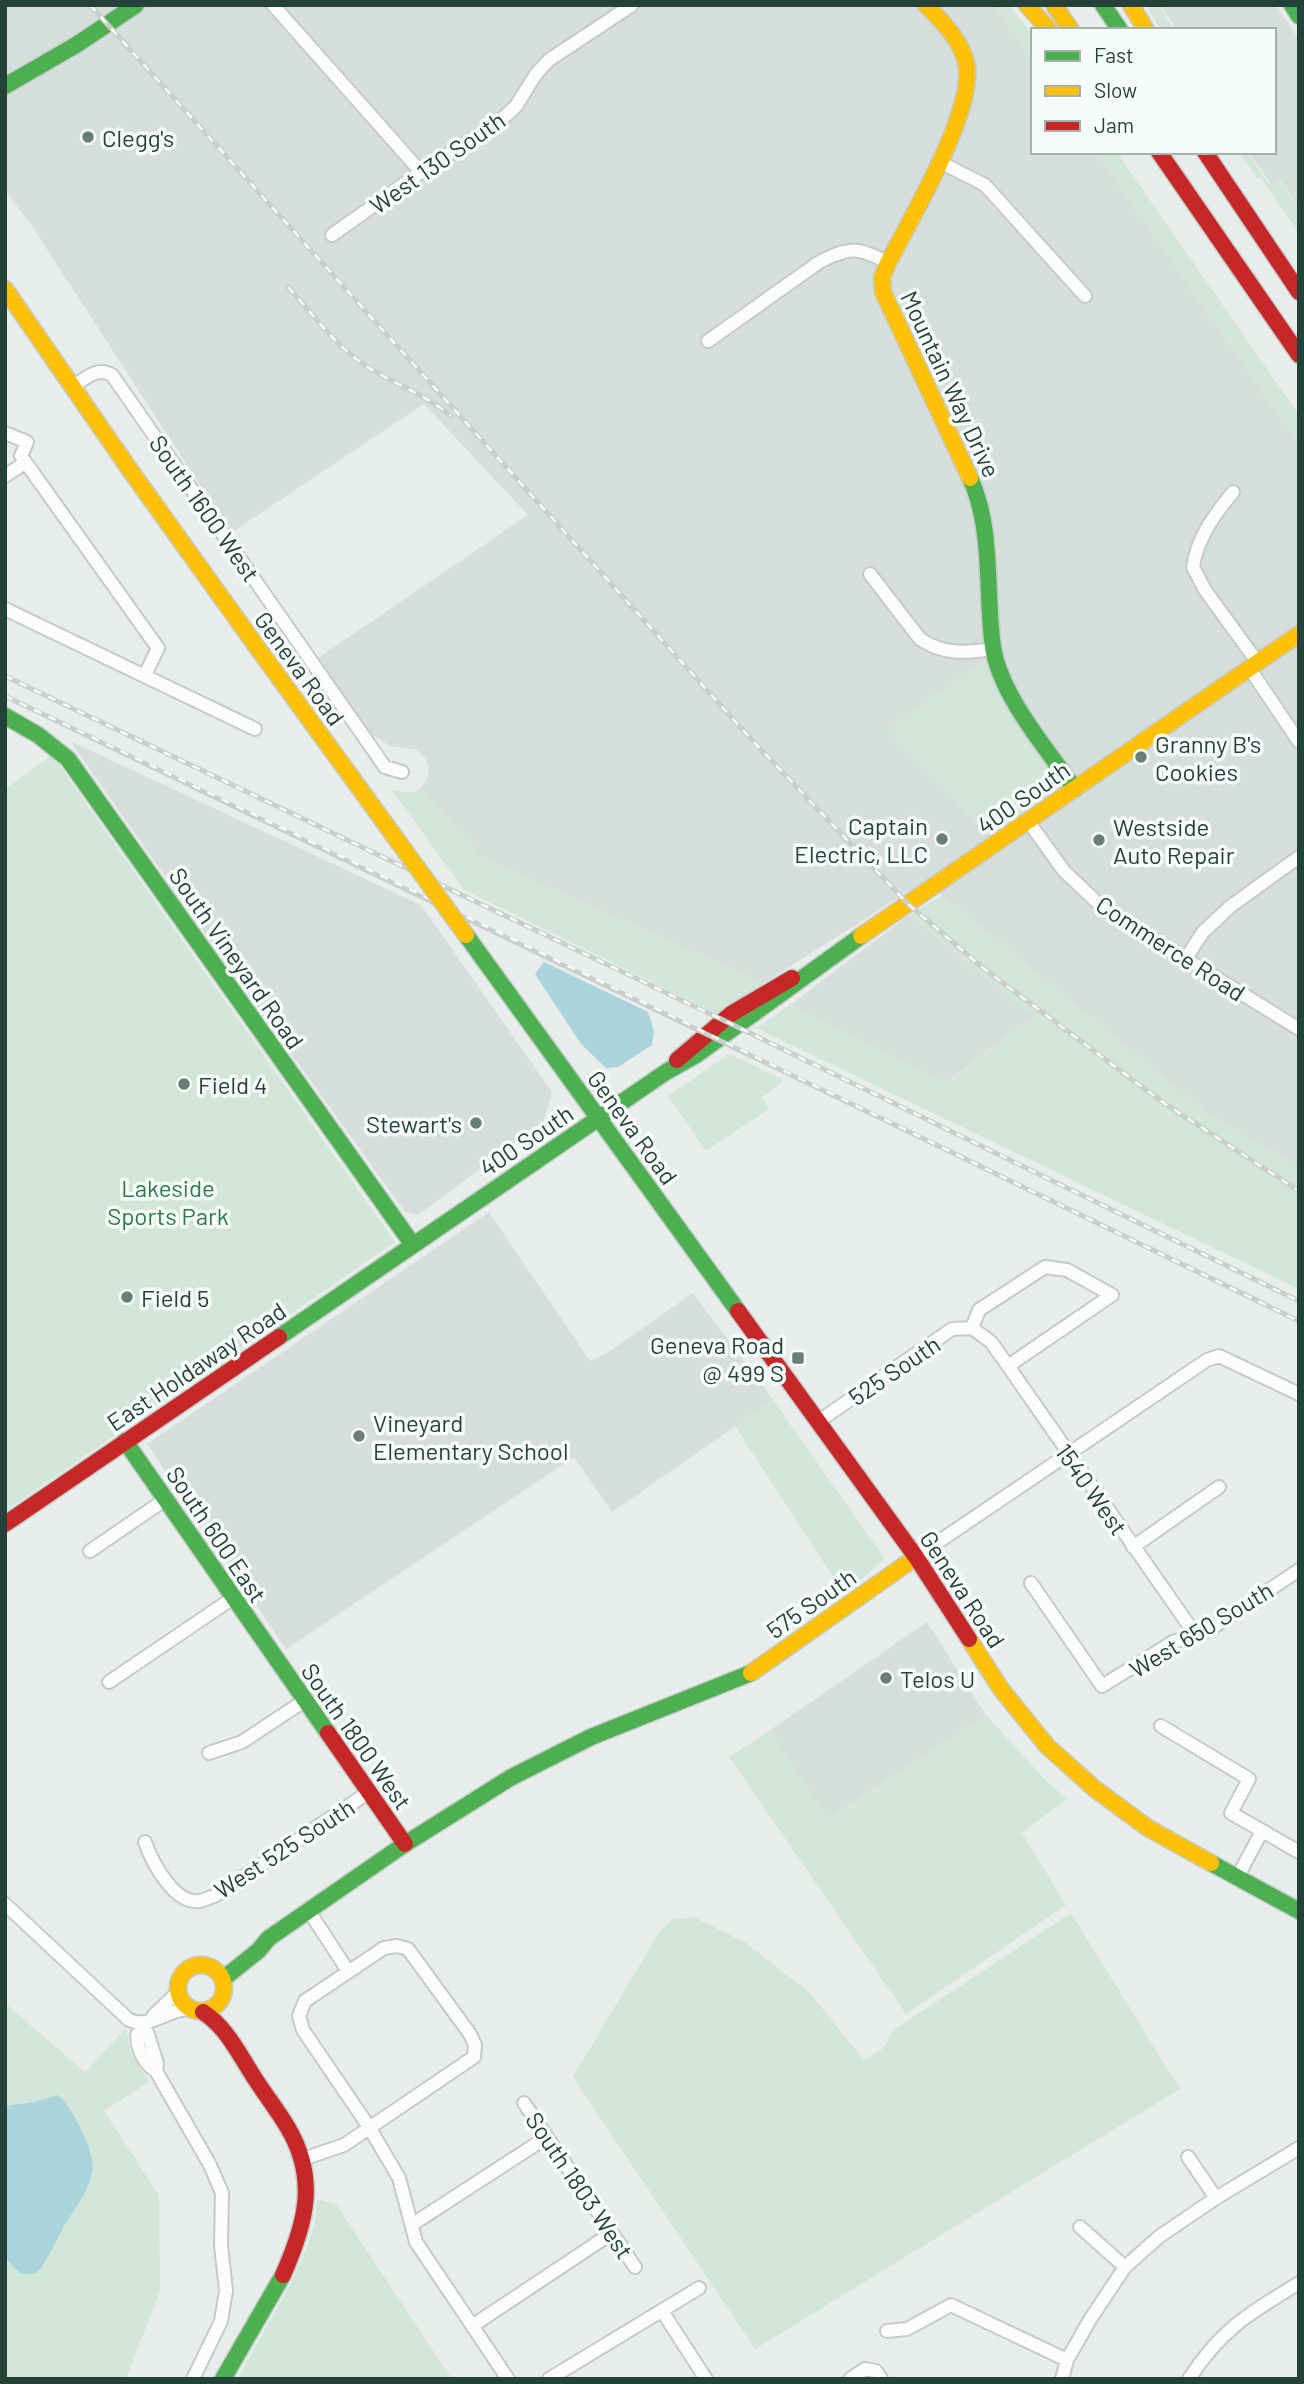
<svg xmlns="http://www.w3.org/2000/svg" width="1304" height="2384" viewBox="0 0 1304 2384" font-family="Barlow,sans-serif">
	<rect width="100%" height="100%" fill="#e8edeb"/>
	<path fill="#d6dedb" d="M5 5H994L1033 61V152H1096L1299 444V1167L1208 1114 925 881 764 983 481 857 421 788 428 777 429 769 425 758 417 750 390 746 371 734 318 658 528 515 424 404 231 533 30 223 5 191Z
		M1160 5H1276L1299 39V207L1280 180 1272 185 1248 152H1274V30H1177Z
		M70 741 421 905 552 1092 543 1122 418 1215 405 1212 233 973Z
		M909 915 1034 1016 947 1083 790 1005Z
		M489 1212 590 1361 607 1353 693 1293 773 1400 612 1512 574 1457 286 1649 147 1444Z
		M927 1622 986 1715 829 1819 769 1731Z"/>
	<path fill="#d1e6d8" d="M994 5H1009L1033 35V61Z
		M1146 5H1158L1175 30H1161Z
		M1096 152H1117L1125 164 1299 415V444Z
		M1239 152H1247L1270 185 1280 181 1299 208V233L1260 177 1257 178Z
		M986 659C992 701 1027 738 1050 772L1055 784 1053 792 991 839 887 729Z
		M52 755 395 1242 5 1511V789Z
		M421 788 481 857 764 983 719 1015 464 890 391 789C402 792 411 795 421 788Z
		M942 895 1208 1114 1299 1167V1289L756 1028 790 1005 948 1083 1034 1016 909 915Z
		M729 1054 784 1080 762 1098 769 1109 706 1151 668 1096Z
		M773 1400 885 1559 844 1594 735 1426Z
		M986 1715 1048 1783 1067 1799 1022 1833 1066 1905 906 2014 729 1757 769 1731 830 1819Z
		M1071 1913 1180 2089 755 2349 573 2077 660 1931 673 1919 694 1917 746 1943 809 1992 864 2060 883 2048 895 2029Z
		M5 2003 85 2072 126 2028 130 2051 149 2082 104 2111 159 2195 160 2291 126 2379H5Z
		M317 2199 336 2204 452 2379H238C262 2329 296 2285 312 2232 316 2221 316 2210 317 2199Z"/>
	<path fill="#a9d4db" d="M544 962 648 1012 654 1031 652 1045 618 1067 606 1068 581 1044 535 974Z
		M58 2095C72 2107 97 2154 92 2173 88 2194 74 2209 64 2226 56 2241 49 2256 40 2270 24 2281 14 2270 5 2256V2106L34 2102Z"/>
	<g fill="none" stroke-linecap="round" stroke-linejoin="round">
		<g stroke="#c5cac8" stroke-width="16">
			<path id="street" d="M273 5 421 172
				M938 161 985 185 1085 296
				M332 235 421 172 500 121 516 106 536 74 549 60 632 5
				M708 341 818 263C848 247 858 246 888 263
				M72 387C85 379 97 366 112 375L385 767 402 772
				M5 433 27 442 21 456 158 648 145 675
				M5 476 25 463
				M1233 492C1215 514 1197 538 1193 567L1205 590 1258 663
				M870 574 920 639C943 655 966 653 993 649
				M5 609 255 729
				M1250 669 1299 742
				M1028 821 1064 871 1102 907 1299 1029
				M1186 958 1203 932 1231 906 1299 857
				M972 1328 979 1310 1045 1267 1067 1270 1112 1295 1008 1366
				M819 1421 952 1329 972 1328 991 1342 1008 1366 1195 1634
				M1133 1547 1219 1487
				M90 1551 166 1499
				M916 1557 1207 1360 1219 1356 1299 1394
				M1031 1583 1102 1686 1173 1642 1207 1631 1221 1622 1299 1570
				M109 1682 233 1598
				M1161 1726 1249 1779 1231 1813 1299 1852
				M209 1753 242 1742 304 1701
				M145 1842C152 1862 174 1905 200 1901 205 1900 211 1897 216 1895L369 1792
				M1237 1878 1262 1831
				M5 1904 129 2020C151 2029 168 2009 189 2009
				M309 1911 348 1971
				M153 2016 178 1992
				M141 2023 142 2029 147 2032 157 2063 156 2071
				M142 2029 137 2035C137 2048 144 2064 156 2071L210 2165 222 2193 221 2245 226 2291 221 2321 193 2379
				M524 2103 635 2267
				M1188 2157 1216 2198
				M303 2159 344 2145 474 2057 475 2045 470 2034 408 1949 397 1946 384 1948 305 2001 299 2016 303 2030 369 2127 399 2178 416 2242 508 2379
				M413 2224 547 2137
				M1080 2227 1125 2267
				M662 2311 706 2379
				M472 2326 612 2233
				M887 2331 907 2329 951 2305 1067 2360
				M549 2379 699 2288
				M850 2379 865 2369 876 2371 881 2379
				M1062 2379 1067 2360 1091 2318 1125 2267 1160 2236 1216 2198 1299 2148
				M1189 2379C1221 2329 1250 2313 1299 2283"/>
		</g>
		<g stroke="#c3cbc8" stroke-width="19">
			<path id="fast" d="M1103 5 1120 30
				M1292 5 1299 16
				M5 86 76 45 136 5
				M970 478C994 530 985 591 993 647 1000 695 1047 749 1075 789
				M5 716 38 735 68 759 413 1245
				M466 935 738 1311
				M279 1337 666 1072 696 1055 861 936
				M125 1441 328 1733
				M1211 1863 1299 1911
				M223 1979 258 1951 269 1938 405 1844 510 1778 591 1737 751 1673
				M223 2379 283 2275"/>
		</g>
		<g stroke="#c3cbc8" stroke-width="19">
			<path id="slow" d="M926 5C943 22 964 43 967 68 972 116 911 218 888 263L882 278 883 292 970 478
				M1027 5 1049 30
				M1054 5 1071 30
				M1131 5 1146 30
				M5 289 130 470 254 643
				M861 936 1299 634
				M969 1639 1001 1689 1047 1746 1095 1789 1148 1828 1211 1863
				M751 1673 916 1557
				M178 1988a23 23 0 1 1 46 0a23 23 0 1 1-46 0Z"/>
		</g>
		<g stroke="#c3cbc8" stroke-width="19">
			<path id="jam" d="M1159 152 1299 355
				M1205 152 1299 292
				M677 1060 731 1014 792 978
				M738 1311 916 1557 969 1639
				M5 1524 279 1337
				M328 1733 405 1844
				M203 2012C226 2027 238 2052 252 2074 263 2092 277 2109 288 2128 318 2179 306 2223 283 2275"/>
		</g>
		<use href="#street" stroke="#fcfcfc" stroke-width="12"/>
		<use href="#fast" stroke="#4caf50" stroke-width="16"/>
		<use href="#slow" stroke="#ffc107" stroke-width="16"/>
		<use href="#jam" stroke="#c62828" stroke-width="16"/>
		<g stroke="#c9cdcc" stroke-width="5">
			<path id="rail" d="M90 5 751 739 908 904 983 968 1161 1101 1299 1191
				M288 287C312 313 334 344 363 364 391 383 425 394 451 416
				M5 676 723 1020 1299 1301
				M5 696C438 901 868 1112 1299 1321"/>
		</g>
		<use href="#rail" stroke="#f7fbf9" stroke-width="2.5" stroke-dasharray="8" stroke-linecap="butt"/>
		<g stroke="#c3cbc8" stroke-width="19" stroke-linecap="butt">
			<path id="slow-bridge" d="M254 643 466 935"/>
		</g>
		<use href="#slow-bridge" stroke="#ffc107" stroke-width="16"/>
	</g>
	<g fill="#697e78" stroke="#f7fbf9" stroke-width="2.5">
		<circle cx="88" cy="137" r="7"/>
		<circle cx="1141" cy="757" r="7"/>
		<circle cx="942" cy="839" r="7"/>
		<circle cx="1099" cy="840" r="7"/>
		<circle cx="184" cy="1084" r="7"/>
		<circle cx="476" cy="1123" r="7"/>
		<circle cx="127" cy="1297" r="7"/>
		<rect x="791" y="1351" width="14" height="14" rx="3.5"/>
		<circle cx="359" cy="1436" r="7"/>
		<circle cx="886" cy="1678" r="7"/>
	</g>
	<g text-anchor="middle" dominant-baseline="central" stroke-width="7" stroke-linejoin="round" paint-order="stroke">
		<g font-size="24" fill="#24423a" stroke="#f7fbf9" text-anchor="start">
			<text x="102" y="137">Clegg's</text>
			<text x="1155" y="743">Granny B's<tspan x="1155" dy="28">Cookies</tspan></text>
			<text x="928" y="825" text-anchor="end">Captain<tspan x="928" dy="28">Electric, LLC</tspan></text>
			<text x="1113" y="826">Westside<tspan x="1113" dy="28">Auto Repair</tspan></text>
			<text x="198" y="1084">Field 4</text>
			<text x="462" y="1123" text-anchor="end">Stewart's</text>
			<text x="141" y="1297">Field 5</text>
			<text x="784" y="1344" text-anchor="end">Geneva Road<tspan x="784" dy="28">@ 499 S</tspan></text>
			<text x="373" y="1422">Vineyard<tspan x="373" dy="28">Elementary School</tspan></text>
			<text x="900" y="1678">Telos U</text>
		</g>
		<g font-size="24" fill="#24423a" stroke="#f7fbf9">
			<text transform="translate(437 162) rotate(-35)">West 130 South</text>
			<text transform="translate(951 384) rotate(65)">Mountain Way Drive</text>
			<text transform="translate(205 508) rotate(55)">South 1600 West</text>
			<text transform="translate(300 668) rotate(54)">Geneva Road</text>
			<text transform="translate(1023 797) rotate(-35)">400 South</text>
			<text transform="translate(1171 948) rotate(33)">Commerce Road</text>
			<text transform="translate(237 958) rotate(55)">South Vineyard Road</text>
			<text transform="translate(633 1127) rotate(54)">Geneva Road</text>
			<text transform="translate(526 1140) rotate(-34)">400 South</text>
			<text transform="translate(196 1366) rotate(-34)">East Holdaway Road</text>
			<text transform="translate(894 1370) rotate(-34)">525 South</text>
			<text transform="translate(1092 1489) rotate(55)">1540 West</text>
			<text transform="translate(217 1534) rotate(56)">South 600 East</text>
			<text transform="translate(963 1589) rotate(57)">Geneva Road</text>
			<text transform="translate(811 1603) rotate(-35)">575 South</text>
			<text transform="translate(1201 1629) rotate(-31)">West 650 South</text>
			<text transform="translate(357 1736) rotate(55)">South 1800 West</text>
			<text transform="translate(284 1848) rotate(-33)">West 525 South</text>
			<text transform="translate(580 2185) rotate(56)">South 1803 West</text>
		</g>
		<g font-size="24" fill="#2d7a4b" stroke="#f7fbf9">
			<text x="168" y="1187">Lakeside<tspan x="168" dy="28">Sports Park</tspan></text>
		</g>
	</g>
	<rect width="1304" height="2384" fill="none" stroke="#24423a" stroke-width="14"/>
	<rect x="1031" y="28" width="245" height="126" fill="#f7fbf9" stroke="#a3b1ad" stroke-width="2"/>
	<rect x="1045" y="51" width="35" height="10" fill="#4caf50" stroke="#a3b1ad" stroke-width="2"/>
	<text x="1094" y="63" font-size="21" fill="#24423a">Fast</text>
	<rect x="1045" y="86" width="35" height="10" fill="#ffc107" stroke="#a3b1ad" stroke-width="2"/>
	<text x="1094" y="98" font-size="21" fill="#24423a">Slow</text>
	<rect x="1045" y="121" width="35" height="10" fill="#c62828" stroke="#a3b1ad" stroke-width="2"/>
	<text x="1094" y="133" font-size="21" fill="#24423a">Jam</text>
</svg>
